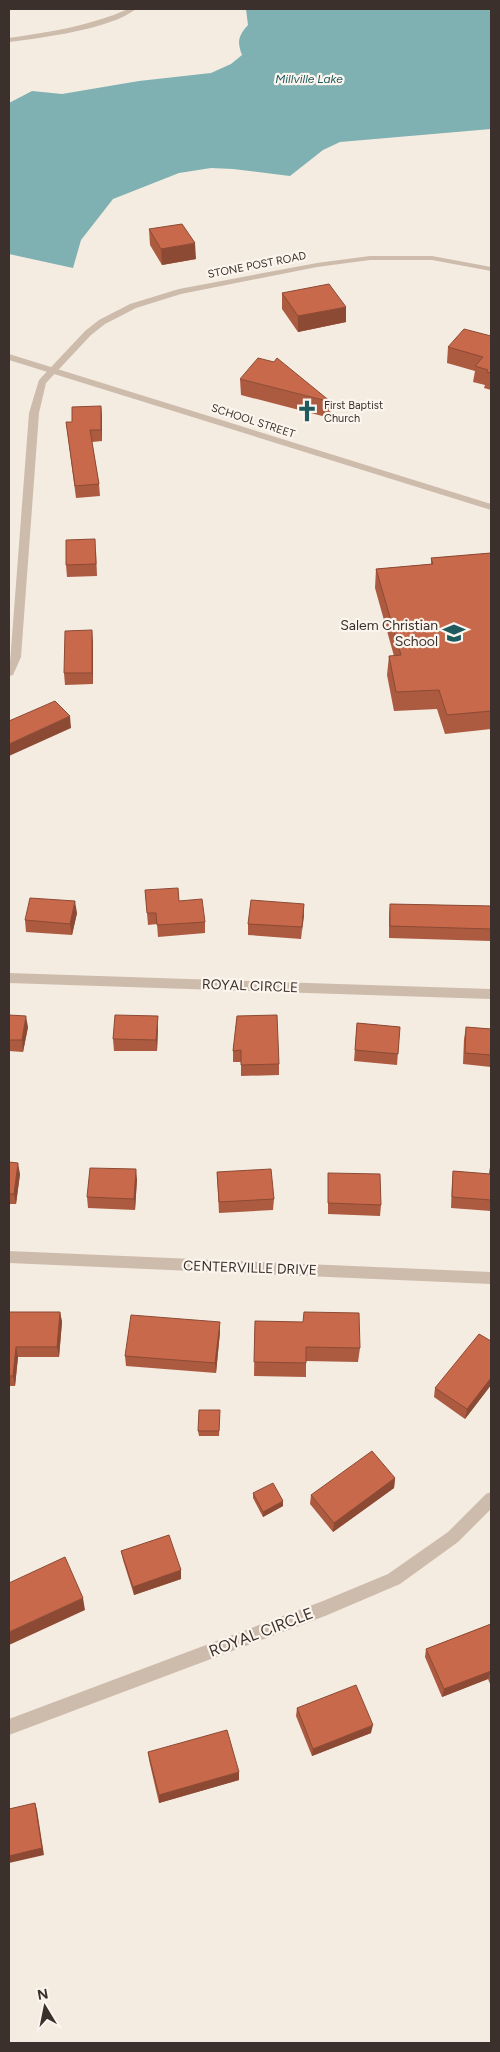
<svg xmlns="http://www.w3.org/2000/svg" width="500" height="2052" viewBox="0 0 500 2052" font-family="Figtree,sans-serif">
	<rect width="100%" height="100%" fill="#f4ebe1"/>
	<path fill="#7fb0b2" d="M246 9H491V129L340 142 323 150 290 176 233 169 211 168 179 173 113 199 81 240 73 268 9 254V103L32 91 62 94 139 81 211 73 231 64 242 55C237 42 238 36 248 25Z"/>
	<g fill="none" stroke-linecap="round" stroke-linejoin="round">
		<path fill="#cdbbac" fill-rule="evenodd" d="M128 9H136C111 29 41 38 9 42V38C50 32 90 26 128 9Z
			M370 256H432L491 267V271L432 260H370L317 267 181 294 136 308 105 324 91 335 46 383 39 413 21 657 13 675 9 676 29 413 39 380 85 331 99 320 130 304 179 289 317 263Z
			M9 973 491 989V999L9 983Z
			M9 1251 491 1272V1284L9 1263Z
			M491 1492V1509L458 1542 400 1584 325 1616 9 1735V1719L323 1601 388 1574 448 1532 486 1494Z"/>
		<path fill="#cdbbac" fill-rule="evenodd" d="M9 354 491 504V510L9 360Z"/>
	</g>
	<path fill="#ac5a40" d="M149 229 196 259 162 265 150 245Z
		M282 293 346 322 298 332 282 309Z
		M491 336V390L484 388 485 385 473 382 475 371 447 363 448 347Z
		M240 379 331 402 330 418 241 395Z
		M101 406 102 418V441L92 442 99 484 100 496 76 498 66 422H72Z
		M96 551 97 576 67 577 66 565Z
		M491 553V729L445 734 437 709 394 711 387 675 389 656H394L375 588 376 569 431 564V558Z
		M93 642V684L65 685 64 673Z
		M145 890 179 901 205 922V933L158 937 157 924 148 925Z
		M304 904 301 939 248 935V924Z
		M390 904 491 906V941L389 938V915Z
		M77 913 72 935 26 932 25 920Z
		M9 1015 28 1027 23 1052 9 1051Z
		M237 1016 279 1064V1075L241 1076V1062H233V1051Z
		M357 1023 400 1027 397 1065 354 1061Z
		M158 1027 157 1051H114L113 1039Z
		M466 1027 491 1029V1067L463 1064 464 1039Z
		M491 1161V1211L451 1208 452 1182 453 1171 489 1174Z
		M9 1162 20 1174 16 1204H9Z
		M217 1172 274 1199 273 1210 219 1213Z
		M328 1173 381 1205 380 1216 328 1214Z
		M137 1179 135 1210 88 1208 87 1197Z
		M9 1312H60L62 1322 59 1357H18L15 1386H9Z
		M255 1321 360 1348 358 1362 306 1361V1377L254 1376Z
		M220 1332 216 1373 126 1366 125 1356Z
		M491 1341V1385L465 1419 434 1397 435 1388Z
		M220 1415 219 1436H199L198 1431Z
		M395 1478 394 1488 333 1532 310 1504 311 1495Z
		M253 1493 283 1506 263 1517 253 1498Z
		M121 1551 181 1579 134 1595 123 1560Z
		M491 1624V1686L488 1679 442 1697 425 1657 426 1649Z
		M297 1708 371 1733 312 1756 296 1716Z
		M148 1752 239 1780 159 1803 149 1760Z"/>
	<path fill="#8c4a34" d="M195 243 196 259 162 265 161 249Z
		M346 307V322L298 332V316Z
		M101 406 102 418V441L101 430Z
		M92 630 93 642V684L92 673Z
		M70 716 71 728 9 756V744Z
		M75 901 77 913 72 935 70 924Z
		M304 904V916L301 939 302 927Z
		M26 1016 28 1027 23 1052 22 1040Z
		M158 1016V1027L157 1051 156 1040Z
		M18 1163 20 1174 16 1204 14 1194Z
		M136 1169 137 1179 135 1210 134 1199Z
		M60 1312 62 1322 59 1357 57 1347Z
		M220 1322V1332L216 1373 215 1363Z
		M16 1347 18 1357 15 1386 13 1376Z
		M491 1378V1385L465 1419 467 1409Z
		M395 1478 394 1488 333 1532 334 1523Z
		M283 1501V1506L263 1517V1512Z
		M181 1570V1579L134 1595 133 1587Z
		M83 1598 85 1610 9 1645V1632Z
		M491 1671 488 1679 442 1697 444 1689Z
		M373 1725 371 1733 312 1756 313 1749Z
		M239 1772V1780L159 1803V1795Z
		M35 1803 37 1810 44 1855 9 1863V1856Z"/>
	<path fill="#c8694b" stroke="#8c4a34" d="M182 224 195 243 161 249 149 229Z
		M329 284 346 307 298 316 282 293Z
		M464 329 491 336V373L486 372 488 370 475 366 483 357 448 347Z
		M258 358 274 362 277 358 331 402 240 379Z
		M101 406V430H90L99 484 75 486 66 422H72V407Z
		M95 539 96 564 66 565V540Z
		M491 553V711L447 715 439 690 396 692 389 656 401 655 376 569 433 564 431 558Z
		M92 630V673H64L65 631Z
		M55 701 70 716 9 744V721Z
		M178 888 179 901 202 899 205 922 157 925 156 913H147L145 890Z
		M30 898 75 901 70 924 25 920Z
		M251 900 304 904 302 927 248 924Z
		M390 904 491 906V929L390 926Z
		M9 1015 26 1016 22 1040H9Z
		M115 1015 158 1016 156 1040 113 1039Z
		M277 1015 279 1064 241 1065V1050L233 1051 237 1016Z
		M357 1023 400 1027 398 1054 355 1050Z
		M466 1027 491 1029V1055L465 1053Z
		M491 1161V1200L452 1197 453 1171 490 1174Z
		M9 1162 18 1163 14 1194H9Z
		M90 1168 136 1169 134 1199 87 1197Z
		M271 1169 274 1199 219 1202 217 1172Z
		M328 1173 380 1174 381 1205 328 1203Z
		M9 1312H60L57 1347H16L13 1376H9Z
		M304 1312 359 1313 360 1348 306 1347V1363L254 1362 255 1321 303 1322Z
		M131 1315 220 1322 215 1363 125 1356Z
		M479 1334 491 1341V1378L467 1409 435 1388Z
		M199 1410H220L219 1431H198Z
		M372 1451 395 1478 334 1523 311 1495Z
		M273 1483 283 1501 263 1512 253 1493Z
		M169 1535 181 1570 133 1587 121 1551Z
		M65 1557 83 1598 9 1632V1583Z
		M491 1624V1673V1671L444 1689 426 1649Z
		M356 1685 373 1725 313 1749 297 1708Z
		M227 1730 239 1772 159 1795 148 1752Z
		M35 1803 42 1848 9 1856V1809Z"/>
	<defs>
		<g id="church-bare" transform="scale(1.725)"><path d="M-1.2-6h2.4v3.5h3.3v2.4h-3.3V6h-2.4V-.1h-3.3v-2.4h3.3Z" fill="#1f5a5e" stroke="#fbf5ee" stroke-width="2.5" paint-order="stroke"/></g>
		<g id="school-bare" transform="scale(1.725)"><path d="M0-5L7-2L0 1L-7-2ZM-4 1L0 2.5L4 1V4Q0 6-4 4Z" fill="#1f5a5e" stroke="#fbf5ee" stroke-width="2.5" paint-order="stroke"/></g>
	</defs>
	<g fill-rule="evenodd">
		<use href="#church-bare" x="307" y="411"/>
		<use href="#school-bare" x="454" y="633"/>
	</g>
	<g text-anchor="middle" dominant-baseline="central" stroke-width="4.5" stroke-linejoin="round" paint-order="stroke">
		<g font-size="11" fill="#3b302b" stroke="#fbf5ee">
			<text transform="translate(257 265) rotate(-11)">STONE POST ROAD</text>
			<text transform="translate(253 421) rotate(18)">SCHOOL STREET</text>
		</g>
		<g font-size="11" fill="#3b302b" stroke="#fbf5ee" text-anchor="start">
			<text x="324" y="405">First Baptist<tspan x="324" dy="13">Church</tspan></text>
		</g>
		<g font-size="12" font-style="italic" fill="#1f5a5e" stroke="#fbf5ee">
			<text x="309" y="79">Millville Lake</text>
		</g>
		<g font-size="14" fill="#3b302b" stroke="#fbf5ee" text-anchor="end">
			<text x="438" y="625">Salem Christian<tspan x="438" dy="16">School</tspan></text>
		</g>
		<g font-size="14" fill="#3b302b" stroke="#fbf5ee">
			<text transform="translate(250 986) rotate(2)">ROYAL CIRCLE</text>
			<text transform="translate(250 1268) rotate(2)">CENTERVILLE DRIVE</text>
		</g>
		<g font-size="16" fill="#3b302b" stroke="#fbf5ee">
			<text transform="translate(261 1632) rotate(-21)">ROYAL CIRCLE</text>
		</g>
	</g>
	<rect width="500" height="2052" fill="none" stroke="#3b302b" stroke-width="20"/>
	<g transform="translate(45 2007) rotate(350)" stroke="#fbf5ee" stroke-width="4" paint-order="stroke">
	<path d="M0-4L9 19L0 12L-9 19Z" fill="#3b302b"/>
	<text y="-8" font-size="14" font-weight="bold" text-anchor="middle" fill="#3b302b">N</text>
	</g>
</svg>
